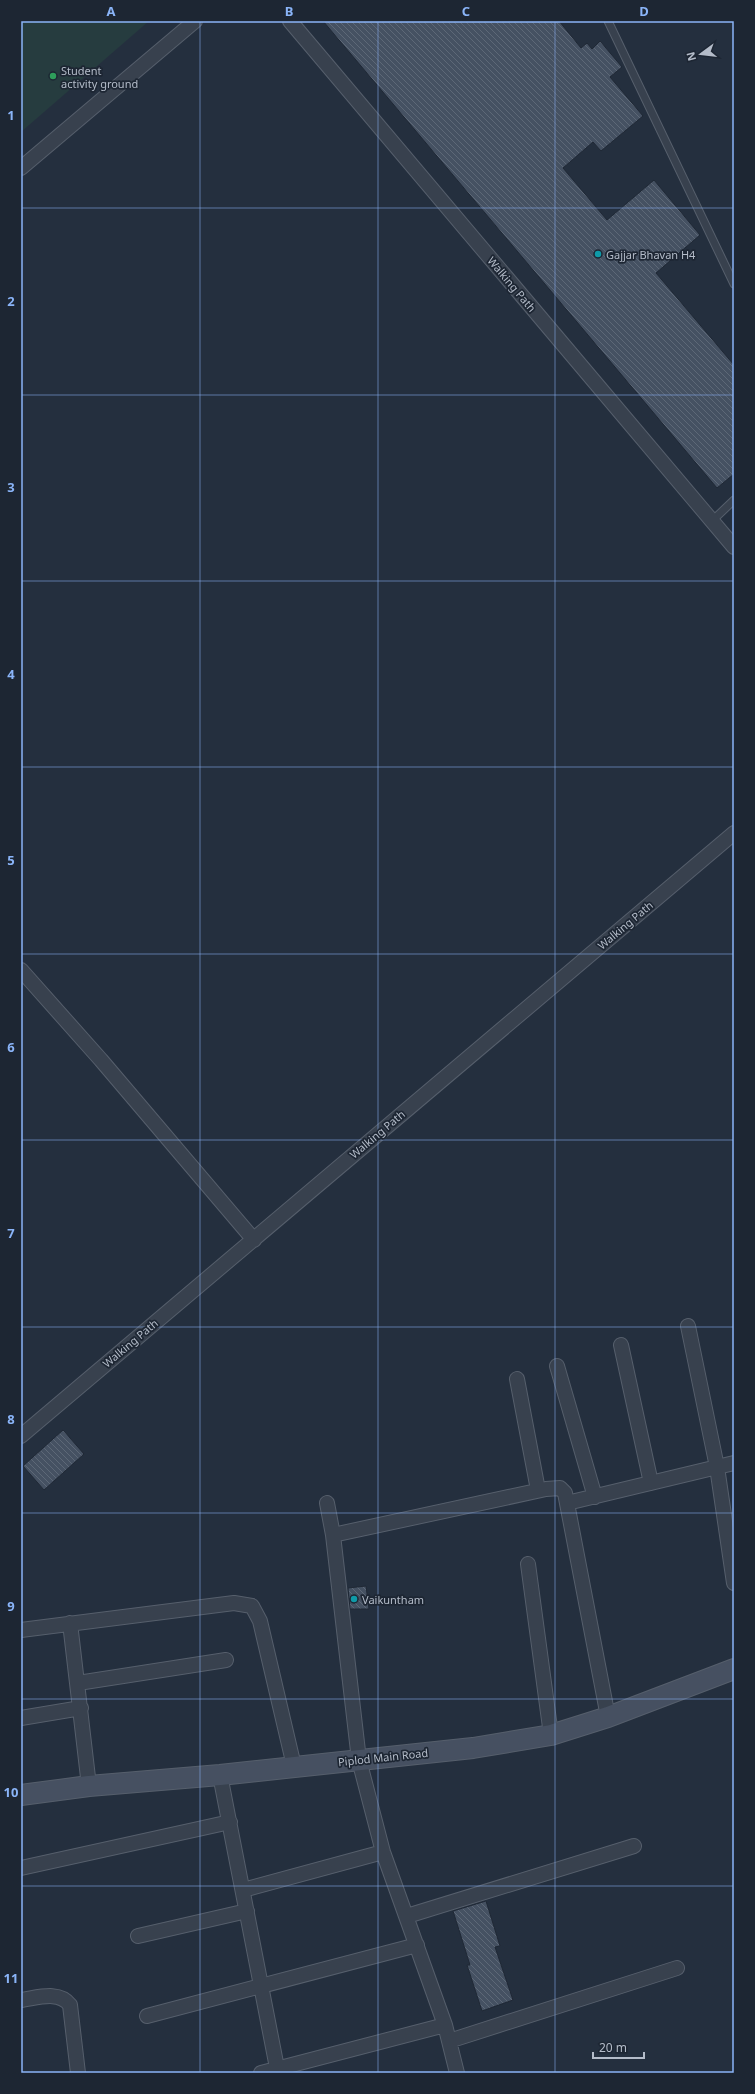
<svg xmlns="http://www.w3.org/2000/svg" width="755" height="2094" viewBox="0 0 755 2094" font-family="'Noto Sans',sans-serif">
	<defs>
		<pattern id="building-back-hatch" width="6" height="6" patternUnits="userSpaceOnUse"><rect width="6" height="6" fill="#455162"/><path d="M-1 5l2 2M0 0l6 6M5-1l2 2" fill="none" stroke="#5d6877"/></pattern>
	</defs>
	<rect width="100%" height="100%" fill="#242f3e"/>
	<path fill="#263c3f" d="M21 21H149L21 132Z"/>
	<path fill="url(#building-back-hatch)" stroke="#1f2835" d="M323 21H559L581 48 587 43 592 49 600 41 622 67 610 77 643 116 601 151 593 142 563 168 607 220 654 180 700 235 656 273 734 365V474L717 488Z
		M63 1430 84 1454 44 1490 23 1466Z
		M366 1586 369 1609H350L348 1588Z
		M486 1901 500 1946 495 1947 513 2000 482 2011 467 1965H470L453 1911Z"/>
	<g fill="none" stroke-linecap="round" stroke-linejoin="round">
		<g stroke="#565f6c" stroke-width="9">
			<path id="lane" d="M608 21 734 284
				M712 521 734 500"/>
		</g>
		<g stroke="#565f6c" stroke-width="16">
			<path id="street" d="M290 21 734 547
				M21 168 195 21
				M21 970 101 1060 254 1240
				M688 1326 717 1467 734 1583
				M621 1345 651 1483
				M557 1366 595 1497
				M517 1379 538 1490
				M21 1436 734 833
				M327 1503 333 1535 359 1760 383 1852 445 2025 457 2073
				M567 1503 734 1463
				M333 1535 546 1489 560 1488 565 1493 608 1717
				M528 1564 551 1735
				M70 1623 89 1786
				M21 1630 234 1603 252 1606 260 1621 294 1766
				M78 1683 226 1660
				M21 1718 81 1708
				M220 1775 278 2073
				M21 1868 230 1822
				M243 1890 383 1852
				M407 1916 634 1846
				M138 1936 247 1911
				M21 2000C37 1998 59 1990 70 2005L78 2073
				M147 2016 417 1945
				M449 2041 677 1968
				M261 2073 445 2025"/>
		</g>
		<g stroke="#565f6c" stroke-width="22">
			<path id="secondary" d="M21 1795 89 1786 220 1775 473 1748 551 1735 608 1717 734 1669"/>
		</g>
		<use href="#lane" stroke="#38414e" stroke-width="7"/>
		<use href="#street" stroke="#38414e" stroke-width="14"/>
		<use href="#secondary" stroke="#465061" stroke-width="20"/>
	</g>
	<path fill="none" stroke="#8ab4f8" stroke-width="1" stroke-opacity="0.55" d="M200 21V2073M378 21V2073M555 21V2073M21 208H734M21 395H734M21 581H734M21 767H734M21 954H734M21 1140H734M21 1327H734M21 1513H734M21 1699H734M21 1886H734"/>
	<circle fill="#2e9e5b" stroke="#1d2633" stroke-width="1.5" cx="53" cy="76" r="4"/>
	<g fill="#0f9aa8" stroke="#1d2633" stroke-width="1.5">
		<circle cx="598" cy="254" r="4"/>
		<circle cx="354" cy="1599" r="4"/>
	</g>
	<g text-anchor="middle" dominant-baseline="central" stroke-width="3.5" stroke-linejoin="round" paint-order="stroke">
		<g font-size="11" fill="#b4bcc9" stroke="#1d2633" text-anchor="start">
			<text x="61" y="70">Student<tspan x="61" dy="13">activity ground</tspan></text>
			<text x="606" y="254">Gajjar Bhavan H4</text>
			<text x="362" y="1599">Vaikuntham</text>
		</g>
		<g font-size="11" fill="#b4bcc9" stroke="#1d2633">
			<text transform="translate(512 284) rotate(50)">Walking Path</text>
			<text transform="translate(625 925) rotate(-40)">Walking Path</text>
			<text transform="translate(377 1134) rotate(-40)">Walking Path</text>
			<text transform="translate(130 1343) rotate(-40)">Walking Path</text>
			<text transform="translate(383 1757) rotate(-6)">Piplod Main Road</text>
		</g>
	</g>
	<rect width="755" height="2094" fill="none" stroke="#1d2633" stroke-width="44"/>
	<g transform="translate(701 54) rotate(255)" stroke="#1d2633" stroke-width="3" paint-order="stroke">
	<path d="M0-3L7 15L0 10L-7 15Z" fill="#b4bcc9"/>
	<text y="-6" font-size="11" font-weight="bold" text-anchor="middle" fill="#b4bcc9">N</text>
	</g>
	<path d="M593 2052v6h51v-6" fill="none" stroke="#b4bcc9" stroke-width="2"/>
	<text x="599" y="2052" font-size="12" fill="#b4bcc9" stroke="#1d2633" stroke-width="3" paint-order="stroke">20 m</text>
	<rect x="22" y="22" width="711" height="2050" fill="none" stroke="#8ab4f8" stroke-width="1.5"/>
	<g font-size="13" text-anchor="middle" font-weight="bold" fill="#8ab4f8">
		<text x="111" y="16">A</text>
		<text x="289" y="16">B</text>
		<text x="466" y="16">C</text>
		<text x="644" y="16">D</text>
		<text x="11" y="120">1</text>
		<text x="11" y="306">2</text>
		<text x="11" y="492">3</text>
		<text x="11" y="679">4</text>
		<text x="11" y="865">5</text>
		<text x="11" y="1052">6</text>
		<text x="11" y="1238">7</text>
		<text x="11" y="1424">8</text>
		<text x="11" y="1611">9</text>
		<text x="11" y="1797">10</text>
		<text x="11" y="1983">11</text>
	</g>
</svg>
